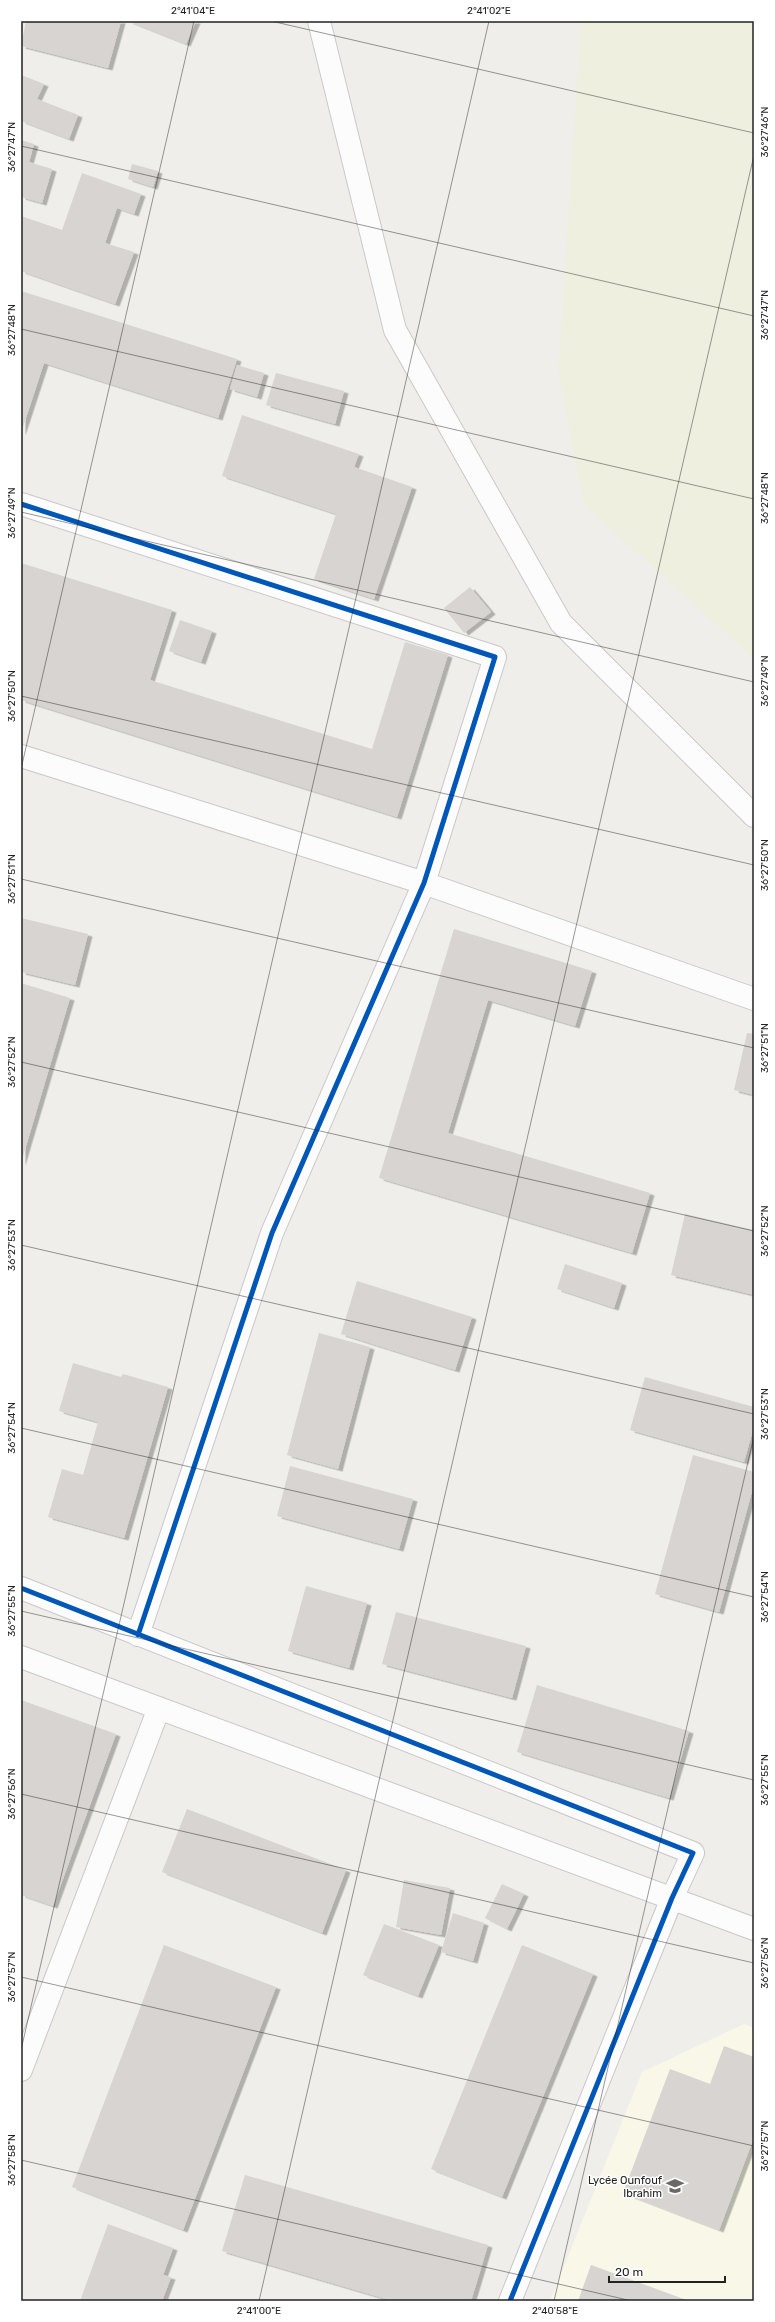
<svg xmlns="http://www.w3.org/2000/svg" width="775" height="2322" viewBox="0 0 775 2322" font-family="Rubik,sans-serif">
	<defs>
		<filter id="shadow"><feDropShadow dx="4.5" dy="2.5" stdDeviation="0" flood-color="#0004"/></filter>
	</defs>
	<rect width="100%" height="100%" fill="#f0eeeb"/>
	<path fill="#f8f7e8" d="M744 2024 754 2028V2301H550L642 2072Z"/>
	<path fill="#efefdf" d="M583 21H754V663L743 649 584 505 558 372 580 31Z"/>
	<path fill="#d7d4d2" filter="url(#shadow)" d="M26 21H121L108 68 21 46Z
		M128 21H196L186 44Z
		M21 75 44 84 37 99 78 115 69 139 21 121Z
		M21 140 34 144 29 162 52 169 42 203 21 197Z
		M132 164 158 171 153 187 128 179Z
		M82 173 141 194 134 214 117 208 105 243 134 252 115 304 21 271V216L62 230Z
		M21 291 237 359 218 418 44 363 21 433Z
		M237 365 264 373 257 397 230 389Z
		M276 373 344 391 335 424 266 405Z
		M242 415 359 454 354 467 412 487 374 599 314 579 336 514 222 476Z
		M21 563 172 610 150 680 372 749 405 642 448 655 397 817 21 700Z
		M470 587 491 612 464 633 444 608Z
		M180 620 212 631 201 662 169 651Z
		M21 918 88 934 75 985 21 972Z
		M454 929 592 971 575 1026 488 1000 448 1133 650 1193 632 1253 379 1178Z
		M21 983 70 998 21 1163Z
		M747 1033 754 1034V1095L734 1090Z
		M685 1214 754 1230V1295L671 1275Z
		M565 1264 622 1283 614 1308 557 1289Z
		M357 1281 472 1317 455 1370 341 1334Z
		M319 1333 370 1347 338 1469 287 1455Z
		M73 1363 121 1377 123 1374 168 1387 124 1538 48 1517 62 1469 83 1475 98 1422 59 1411Z
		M645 1377 754 1407V1426L744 1462 630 1430Z
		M693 1455 754 1472V1484L719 1612 655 1594Z
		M290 1466 413 1499 399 1549 277 1516Z
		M306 1586 367 1603 349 1668 288 1651Z
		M396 1612 526 1646 512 1698 382 1664Z
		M537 1685 689 1731 669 1798 517 1752Z
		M21 1700 116 1734 53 1906 21 1895Z
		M187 1809 346 1870 322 1933 162 1872Z
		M404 1880 450 1888 441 1935 396 1927Z
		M502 1884 524 1894 507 1929 485 1918Z
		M453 1913 484 1923 473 1961 441 1952Z
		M384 1924 439 1945 418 1996 363 1975Z
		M164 1945 276 1987 183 2230 72 2187Z
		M522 1945 593 1974 502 2197 431 2169Z
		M724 2046 754 2057V2137L719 2230 623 2193 670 2069 710 2084Z
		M245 2175 488 2245 471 2301H393L222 2251Z
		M108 2224 173 2248 163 2275 171 2277 162 2301H80Z
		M591 2265 689 2301H578Z"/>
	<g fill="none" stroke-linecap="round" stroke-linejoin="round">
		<g stroke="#c9c8c7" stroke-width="24">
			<path id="minor" d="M319 21 395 330 561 623 754 816
				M21 504 495 657 424 883 272 1233 138 1635
				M21 756 424 883 754 999
				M21 1588 693 1853 672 1898 510 2301
				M21 1657 754 1929
				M21 2070 159 1708"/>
		</g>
		<use href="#minor" stroke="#fdfcfc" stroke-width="22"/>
		<g stroke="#fff" stroke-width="8">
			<path id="cycleway" d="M21 504 495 657 424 883 272 1233 138 1635
				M21 1588 693 1853 672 1898 510 2301"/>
		</g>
		<use href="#cycleway" stroke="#0057b8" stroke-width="5"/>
	</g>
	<path fill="none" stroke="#222" stroke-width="1" stroke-opacity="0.45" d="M271 21 754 133M21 146 754 316M21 329 754 499M21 512 754 682M21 696 754 865M21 769 194 21M21 879 754 1048M21 1062 754 1231M21 1245 754 1414M21 1428 754 1597M21 1611 754 1780M21 1794 754 1963M21 1977 754 2146M21 2050 489 21M21 2160 632 2301M259 2301 754 155M554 2301 754 1436"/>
	<defs>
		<g id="school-bare" transform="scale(1.38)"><path d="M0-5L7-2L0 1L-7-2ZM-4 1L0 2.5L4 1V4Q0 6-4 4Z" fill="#6a6968" stroke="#fff" stroke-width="2.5" paint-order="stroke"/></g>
	</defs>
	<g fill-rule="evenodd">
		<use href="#school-bare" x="675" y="2186"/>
	</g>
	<g text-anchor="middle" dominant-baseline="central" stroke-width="3" stroke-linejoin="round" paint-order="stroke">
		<g font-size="11" fill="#222" stroke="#fff" text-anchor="end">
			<text x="662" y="2180">Lycée Ounfouf<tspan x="662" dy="13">Ibrahim</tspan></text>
		</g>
	</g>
	<rect width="775" height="2322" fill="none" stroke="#ffffff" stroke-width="44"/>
	<path d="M609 2276v6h116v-6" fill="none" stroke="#222222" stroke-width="2"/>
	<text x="615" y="2276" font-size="12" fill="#222222" stroke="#ffffff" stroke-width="3" paint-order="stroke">20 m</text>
	<rect x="22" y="22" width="731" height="2278" fill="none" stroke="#222" stroke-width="1.5"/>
	<g font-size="10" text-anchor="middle" fill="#222">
		<text x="193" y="14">2°41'04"E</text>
		<text x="489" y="14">2°41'02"E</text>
		<text transform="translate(764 132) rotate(-90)" y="4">36°27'46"N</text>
		<text transform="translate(11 147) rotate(-90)" y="4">36°27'47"N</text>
		<text transform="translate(764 315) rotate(-90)" y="4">36°27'47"N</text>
		<text transform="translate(11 330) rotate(-90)" y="4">36°27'48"N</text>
		<text transform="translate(764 498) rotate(-90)" y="4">36°27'48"N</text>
		<text transform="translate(11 513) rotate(-90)" y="4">36°27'49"N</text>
		<text transform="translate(764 681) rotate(-90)" y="4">36°27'49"N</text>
		<text transform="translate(11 696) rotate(-90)" y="4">36°27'50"N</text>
		<text transform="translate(764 865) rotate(-90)" y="4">36°27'50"N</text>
		<text transform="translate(11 879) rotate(-90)" y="4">36°27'51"N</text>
		<text transform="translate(764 1048) rotate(-90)" y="4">36°27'51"N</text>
		<text transform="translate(11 1062) rotate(-90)" y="4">36°27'52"N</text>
		<text transform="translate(764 1231) rotate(-90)" y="4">36°27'52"N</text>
		<text transform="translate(11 1245) rotate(-90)" y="4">36°27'53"N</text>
		<text transform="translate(764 1414) rotate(-90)" y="4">36°27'53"N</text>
		<text transform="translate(11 1428) rotate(-90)" y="4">36°27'54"N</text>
		<text transform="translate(764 1597) rotate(-90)" y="4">36°27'54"N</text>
		<text transform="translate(11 1611) rotate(-90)" y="4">36°27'55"N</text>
		<text transform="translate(764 1780) rotate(-90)" y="4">36°27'55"N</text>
		<text transform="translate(11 1794) rotate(-90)" y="4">36°27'56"N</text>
		<text transform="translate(764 1963) rotate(-90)" y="4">36°27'56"N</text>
		<text transform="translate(11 1977) rotate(-90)" y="4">36°27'57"N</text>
		<text transform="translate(764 2146) rotate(-90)" y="4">36°27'57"N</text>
		<text transform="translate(11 2160) rotate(-90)" y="4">36°27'58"N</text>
		<text x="259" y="2314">2°41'00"E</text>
		<text x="555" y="2314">2°40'58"E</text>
	</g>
</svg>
